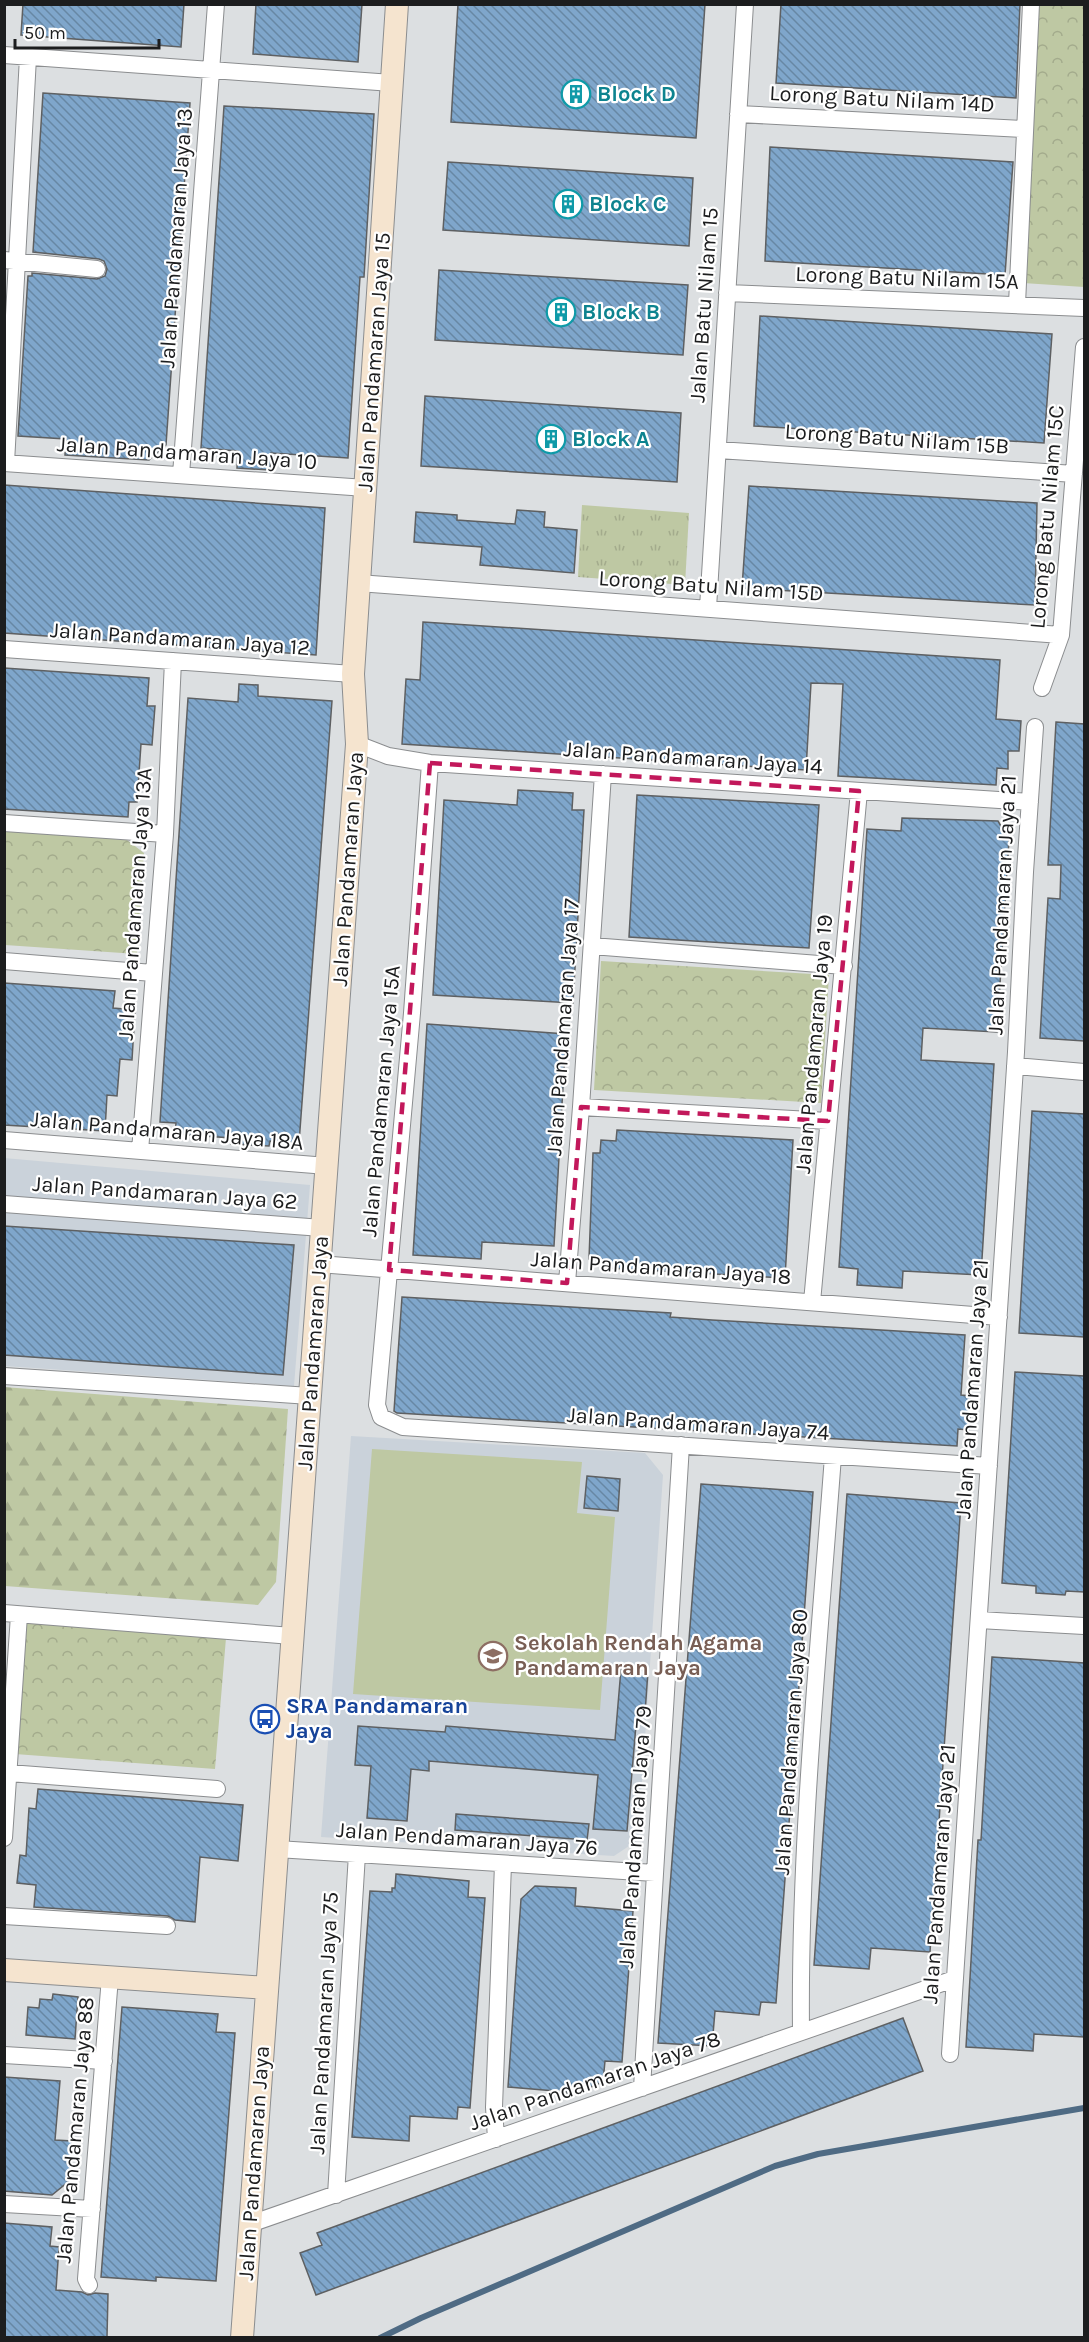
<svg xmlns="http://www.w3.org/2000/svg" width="1089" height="2342" viewBox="0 0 1089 2342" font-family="Karla,sans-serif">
	<defs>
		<pattern id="grass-tufts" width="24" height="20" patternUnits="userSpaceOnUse" patternTransform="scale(1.5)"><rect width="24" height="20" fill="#bec8a3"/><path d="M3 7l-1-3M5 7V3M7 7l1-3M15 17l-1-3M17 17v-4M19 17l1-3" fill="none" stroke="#a3ab8c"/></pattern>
		<pattern id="forest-firs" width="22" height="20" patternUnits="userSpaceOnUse" patternTransform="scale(1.5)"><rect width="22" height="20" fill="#bec8a3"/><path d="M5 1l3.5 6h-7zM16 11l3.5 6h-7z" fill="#a3ab8c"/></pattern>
		<pattern id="park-crowns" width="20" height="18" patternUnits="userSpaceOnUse" patternTransform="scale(1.5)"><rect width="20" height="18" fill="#bec8a3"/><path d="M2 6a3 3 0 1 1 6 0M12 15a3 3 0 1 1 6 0" fill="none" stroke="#a3ab8c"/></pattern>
		<pattern id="building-back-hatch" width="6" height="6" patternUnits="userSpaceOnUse" patternTransform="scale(1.5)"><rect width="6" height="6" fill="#7fa6cb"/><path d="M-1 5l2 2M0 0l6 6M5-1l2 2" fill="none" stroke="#6787a4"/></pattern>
	</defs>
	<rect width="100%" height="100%" fill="#dcdfe1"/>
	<path fill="#cad2da" d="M4 1158 310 1185 294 1386 5 1366Z
		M351 1436 645 1453 663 1475 638 1840 614 1856 321 1837Z"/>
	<path fill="url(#grass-tufts)" d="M582 505 689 513 685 585 578 577Z"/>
	<path fill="url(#forest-firs)" d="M4 1387 288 1409 276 1582 258 1605 5 1586Z"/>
	<path fill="url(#park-crowns)" d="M1037 5H1084V287L1023 283Z
		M4 831 127 840 144 853 137 954 5 945Z
		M601 961 829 975 821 1103 594 1090Z
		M25 1623 226 1638 215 1769 15 1754Z"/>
	<path fill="#bec8a3" d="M372 1449 582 1462 577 1513 615 1517 600 1710 353 1694Z"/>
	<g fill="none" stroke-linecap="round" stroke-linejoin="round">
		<path stroke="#4f6b84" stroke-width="6" d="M380 2338 421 2318 775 2166 818 2154 1084 2108"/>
	</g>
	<path fill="url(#building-back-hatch)" stroke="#5e6062" stroke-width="1.5" d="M23 4H184L181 47 21 35Z
		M256 4H362L358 62 253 54Z
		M458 4H705L696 138 451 122Z
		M781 4H1020L1016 98 776 83Z
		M43 93 190 103 166 445 149 460 65 455 66 439 18 436 28 276H32V273L97 279 105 276 107 269 104 261 99 259 33 252Z
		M224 106 374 114 364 277H360L348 458 271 453 270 470 237 468 238 451 201 448Z
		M770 147 1013 162 1005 275 765 261Z
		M448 162 693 178 689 246 443 230Z
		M439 270 688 285 683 355 435 340Z
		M760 316 1052 334 1044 443 754 426Z
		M425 396 681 413 677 482 421 466Z
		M4 485 325 508 316 655 4 633Z
		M749 486 1037 503 1035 605 742 588Z
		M517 510 545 512 544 527 577 530 574 573 480 565 482 547 414 542 416 512 457 515V520L515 524Z
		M423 622 1000 660 996 719 1021 721 1019 751H1008V769L997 768 996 785 838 776 843 684 811 683 806 770 402 744 406 679 420 680Z
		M4 668 149 678 147 706H155L152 745 141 744 137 802H129L128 817 4 809Z
		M239 684 258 685V696L332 701 299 1143 270 1141 269 1146 231 1144 232 1138 175 1134 176 1123 160 1122 188 698 238 702Z
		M1056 722 1084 724V1041L1040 1038 1048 898 1060 899 1061 865H1048Z
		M518 790 573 793 572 810H584L573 1003 433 995 444 800 517 805Z
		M637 795 819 805 809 948 629 937Z
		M902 818 998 821 1009 840 997 1032 923 1028 921 1060 994 1064 981 1275 903 1271 902 1288 857 1285 858 1269 839 1267 867 829 901 831Z
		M4 983 115 991 113 1008 135 1010 132 1060 120 1059 117 1096 107 1095 105 1131 4 1125Z
		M427 1024 566 1034 554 1246 482 1242 481 1259 413 1255Z
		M1032 1111 1084 1114V1337L1019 1333Z
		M617 1130 793 1140 785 1278 607 1268 608 1260 589 1259 593 1153H600L601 1140 616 1141Z
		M4 1226 294 1245 283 1375 4 1355Z
		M402 1297 671 1313 670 1317 712 1320 965 1335 961 1395 971 1396 969 1430 958 1429 957 1446 397 1413 394 1411Z
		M1015 1372 1084 1376V1592L1066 1591 1065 1595 1036 1593V1586L1002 1583Z
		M587 1476 620 1479 618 1511 584 1508Z
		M701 1484 813 1492 776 2003 761 2002 759 2015 715 2011 712 2046 658 2043Z
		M847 1494 961 1503 930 1952 871 1948 869 1969 814 1965Z
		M992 1657 1084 1663V2037L1034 2034 1033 2051 966 2047 978 1840H981Z
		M621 1669 648 1671 645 1713H637L627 1831 593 1829 598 1775 429 1761V1771L411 1769 407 1821 367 1818 371 1766 355 1765 358 1726 445 1732 446 1726 615 1740Z
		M38 1789 243 1805 238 1861 200 1857 195 1922 175 1920 168 1916 34 1907 36 1885 17 1883 20 1855 26 1856 29 1808 36 1809Z
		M456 1814 589 1824 587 1840 455 1830Z
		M396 1874 469 1881 468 1897 485 1898 470 2108 458 2107 457 2119 410 2116 409 2141 352 2137 370 1891 392 1892V1888H395Z
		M535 1886 576 1888 575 1906 633 1911 622 2062 605 2061 603 2082 567 2097V2092L508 2087 521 1899Z
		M53 1994 78 1997 75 2039 26 2035 28 2007 39 2008 40 1999 52 2000Z
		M122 2007 218 2014 216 2032 235 2033 216 2281 156 2277V2281L101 2277Z
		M903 2018 923 2071 316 2295 300 2253 322 2245 317 2233Z
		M4 2077 60 2081 55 2140 72 2141 69 2181 52 2195 4 2191Z
		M4 2223 52 2227 50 2246 59 2247 56 2290 82 2292 88 2295 95 2293 108 2294 107 2337H4Z"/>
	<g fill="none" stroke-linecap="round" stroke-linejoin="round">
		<g stroke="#8b8d8f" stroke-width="18">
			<path id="street" d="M4 55 392 83
				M738 114 1024 129
				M4 260 97 269
				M727 293 1084 308
				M1017 304 1031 4
				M718 450 1074 474
				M4 463 366 488
				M6 463 28 57
				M181 475 216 4
				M358 583 1061 635
				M708 608 745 4
				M4 649 353 674
				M1042 688 1061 635 1084 347
				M357 744 388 756 430 763 1030 802
				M430 763 412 1013 377 1405 381 1417 403 1427 989 1466
				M4 823 165 834
				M592 946 844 966
				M4 961 153 973
				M1015 1066 1084 1072
				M581 1107 828 1121
				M4 1140 327 1166
				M140 1151 165 834 173 661
				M4 1204 322 1228
				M319 1264 999 1317
				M567 1283 581 1107 603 774
				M812 1302 859 791
				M4 1376 310 1396
				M4 1613 292 1636
				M979 1620 1084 1626
				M9 1773 217 1789
				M4 1838 19 1615
				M277 1849 655 1873
				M4 1916 167 1926
				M801 2032C799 1841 819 1647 833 1456
				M950 2054 1016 1052 1025 872 1035 727
				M4 2055 104 2061
				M642 2088 681 1445
				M496 2139 494 2107 503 1864
				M336 2195 357 1854
				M4 2204 92 2209
				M250 2224 954 1979
				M89 2285 86 2279 110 1977"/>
		</g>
		<g stroke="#8b8d8f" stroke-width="24">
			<path id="secondary" d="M4 1970 267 1988
				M242 2338 357 744 353 674 397 4"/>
		</g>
		<use href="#street" stroke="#fff" stroke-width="16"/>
		<use href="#secondary" stroke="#f5e4cf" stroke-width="22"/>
	</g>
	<path fill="none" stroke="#c2185b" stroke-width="4.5" stroke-dasharray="12 8" stroke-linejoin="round" d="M430 763 859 791 828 1121 581 1107 567 1283 389 1270Z"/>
	<defs>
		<g id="building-ring" transform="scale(1.5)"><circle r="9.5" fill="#fff" stroke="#0f9aa8" stroke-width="1.5"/><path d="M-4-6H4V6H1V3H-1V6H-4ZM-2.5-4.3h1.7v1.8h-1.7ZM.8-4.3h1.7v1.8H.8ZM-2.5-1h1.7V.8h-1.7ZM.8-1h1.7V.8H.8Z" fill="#0f9aa8"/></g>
		<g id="school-ring" transform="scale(1.5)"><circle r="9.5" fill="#fff" stroke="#8d6e63" stroke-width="1.5"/><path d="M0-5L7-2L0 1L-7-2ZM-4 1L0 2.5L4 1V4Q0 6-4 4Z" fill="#8d6e63"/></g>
		<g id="bus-ring" transform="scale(1.5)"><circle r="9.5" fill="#fff" stroke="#1a4fb4" stroke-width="1.5"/><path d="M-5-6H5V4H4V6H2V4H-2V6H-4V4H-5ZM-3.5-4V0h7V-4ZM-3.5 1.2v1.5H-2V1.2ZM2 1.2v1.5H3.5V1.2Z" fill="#1a4fb4"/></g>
	</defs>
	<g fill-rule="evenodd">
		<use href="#building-ring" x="576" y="94"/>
		<use href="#building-ring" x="568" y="204"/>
		<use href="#building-ring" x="561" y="312"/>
		<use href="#building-ring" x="551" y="439"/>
		<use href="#school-ring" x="493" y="1656"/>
		<use href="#bus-ring" x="265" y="1719"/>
	</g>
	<g text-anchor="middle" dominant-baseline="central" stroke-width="4.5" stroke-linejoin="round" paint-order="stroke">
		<g font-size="22" font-weight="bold" fill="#0d838f" stroke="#fff" text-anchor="start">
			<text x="597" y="94">Block D</text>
			<text x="589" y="204">Block C</text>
			<text x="582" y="312">Block B</text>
			<text x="572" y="439">Block A</text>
		</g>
		<g font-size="22" fill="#1c1d1e" stroke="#fff">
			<text transform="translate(882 99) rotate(3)">Lorong Batu Nilam 14D</text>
			<text transform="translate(176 238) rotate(-86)">Jalan Pandamaran Jaya 13</text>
			<text transform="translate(907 278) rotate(2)">Lorong Batu Nilam 15A</text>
			<text transform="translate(704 305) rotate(-86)">Jalan Batu Nilam 15</text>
			<text transform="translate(374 362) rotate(-86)">Jalan Pandamaran Jaya 15</text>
			<text transform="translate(897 439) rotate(4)">Lorong Batu Nilam 15B</text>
			<text transform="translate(187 453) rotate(4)">Jalan Pandamaran Jaya 10</text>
			<text transform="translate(1047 517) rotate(-85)">Lorong Batu Nilam 15C</text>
			<text transform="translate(711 586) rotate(4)">Lorong Batu Nilam 15D</text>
			<text transform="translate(180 639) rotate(4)">Jalan Pandamaran Jaya 12</text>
			<text transform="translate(693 758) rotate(4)">Jalan Pandamaran Jaya 14</text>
			<text transform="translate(348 869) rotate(-86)">Jalan Pandamaran Jaya</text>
			<text transform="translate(135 904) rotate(-86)">Jalan Pandamaran Jaya 13A</text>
			<text transform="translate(1002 905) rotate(-87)">Jalan Pandamaran Jaya 21</text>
			<text transform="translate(563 1027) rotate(-86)">Jalan Pandamaran Jaya 17</text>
			<text transform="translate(814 1044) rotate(-85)">Jalan Pandamaran Jaya 19</text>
			<text transform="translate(381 1101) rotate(-85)">Jalan Pandamaran Jaya 15A</text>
			<text transform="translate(167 1131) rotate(5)">Jalan Pandamaran Jaya 18A</text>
			<text transform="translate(165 1193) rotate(4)">Jalan Pandamaran Jaya 62</text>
			<text transform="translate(661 1268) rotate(4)">Jalan Pandamaran Jaya 18</text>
			<text transform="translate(313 1353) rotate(-86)">Jalan Pandamaran Jaya</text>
			<text transform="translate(972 1389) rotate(-86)">Jalan Pandamaran Jaya 21</text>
			<text transform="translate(698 1424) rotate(4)">Jalan Pandamaran Jaya 74</text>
			<text transform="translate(791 1742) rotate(-86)">Jalan Pandamaran Jaya 80</text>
			<text transform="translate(635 1837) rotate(-86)">Jalan Pandamaran Jaya 79</text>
			<text transform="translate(467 1839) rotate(4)">Jalan Pendamaran Jaya 76</text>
			<text transform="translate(939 1874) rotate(-86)">Jalan Pandamaran Jaya 21</text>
			<text transform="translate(324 2023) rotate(-87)">Jalan Pandamaran Jaya 75</text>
			<text transform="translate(595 2081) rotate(-19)">Jalan Pandamaran Jaya 78</text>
			<text transform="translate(75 2130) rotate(-85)">Jalan Pandamaran Jaya 88</text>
			<text transform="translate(254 2163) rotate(-86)">Jalan Pandamaran Jaya</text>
		</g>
		<g font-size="22" font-weight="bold" fill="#785e54" stroke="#fff" text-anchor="start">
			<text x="514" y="1643">Sekolah Rendah Agama<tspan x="514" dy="25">Pandamaran Jaya</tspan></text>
		</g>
		<g font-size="22" font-weight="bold" fill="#164399" stroke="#fff" text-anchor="start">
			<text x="286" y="1706">SRA Pandamaran<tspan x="286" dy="25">Jaya</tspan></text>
		</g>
	</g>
	<rect width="1089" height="2342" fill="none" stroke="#1c1d1e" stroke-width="12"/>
	<path d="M15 39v9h144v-9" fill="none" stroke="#1c1d1e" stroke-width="3"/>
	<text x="24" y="39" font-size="18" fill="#1c1d1e" stroke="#ffffff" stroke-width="4.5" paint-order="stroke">50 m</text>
</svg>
